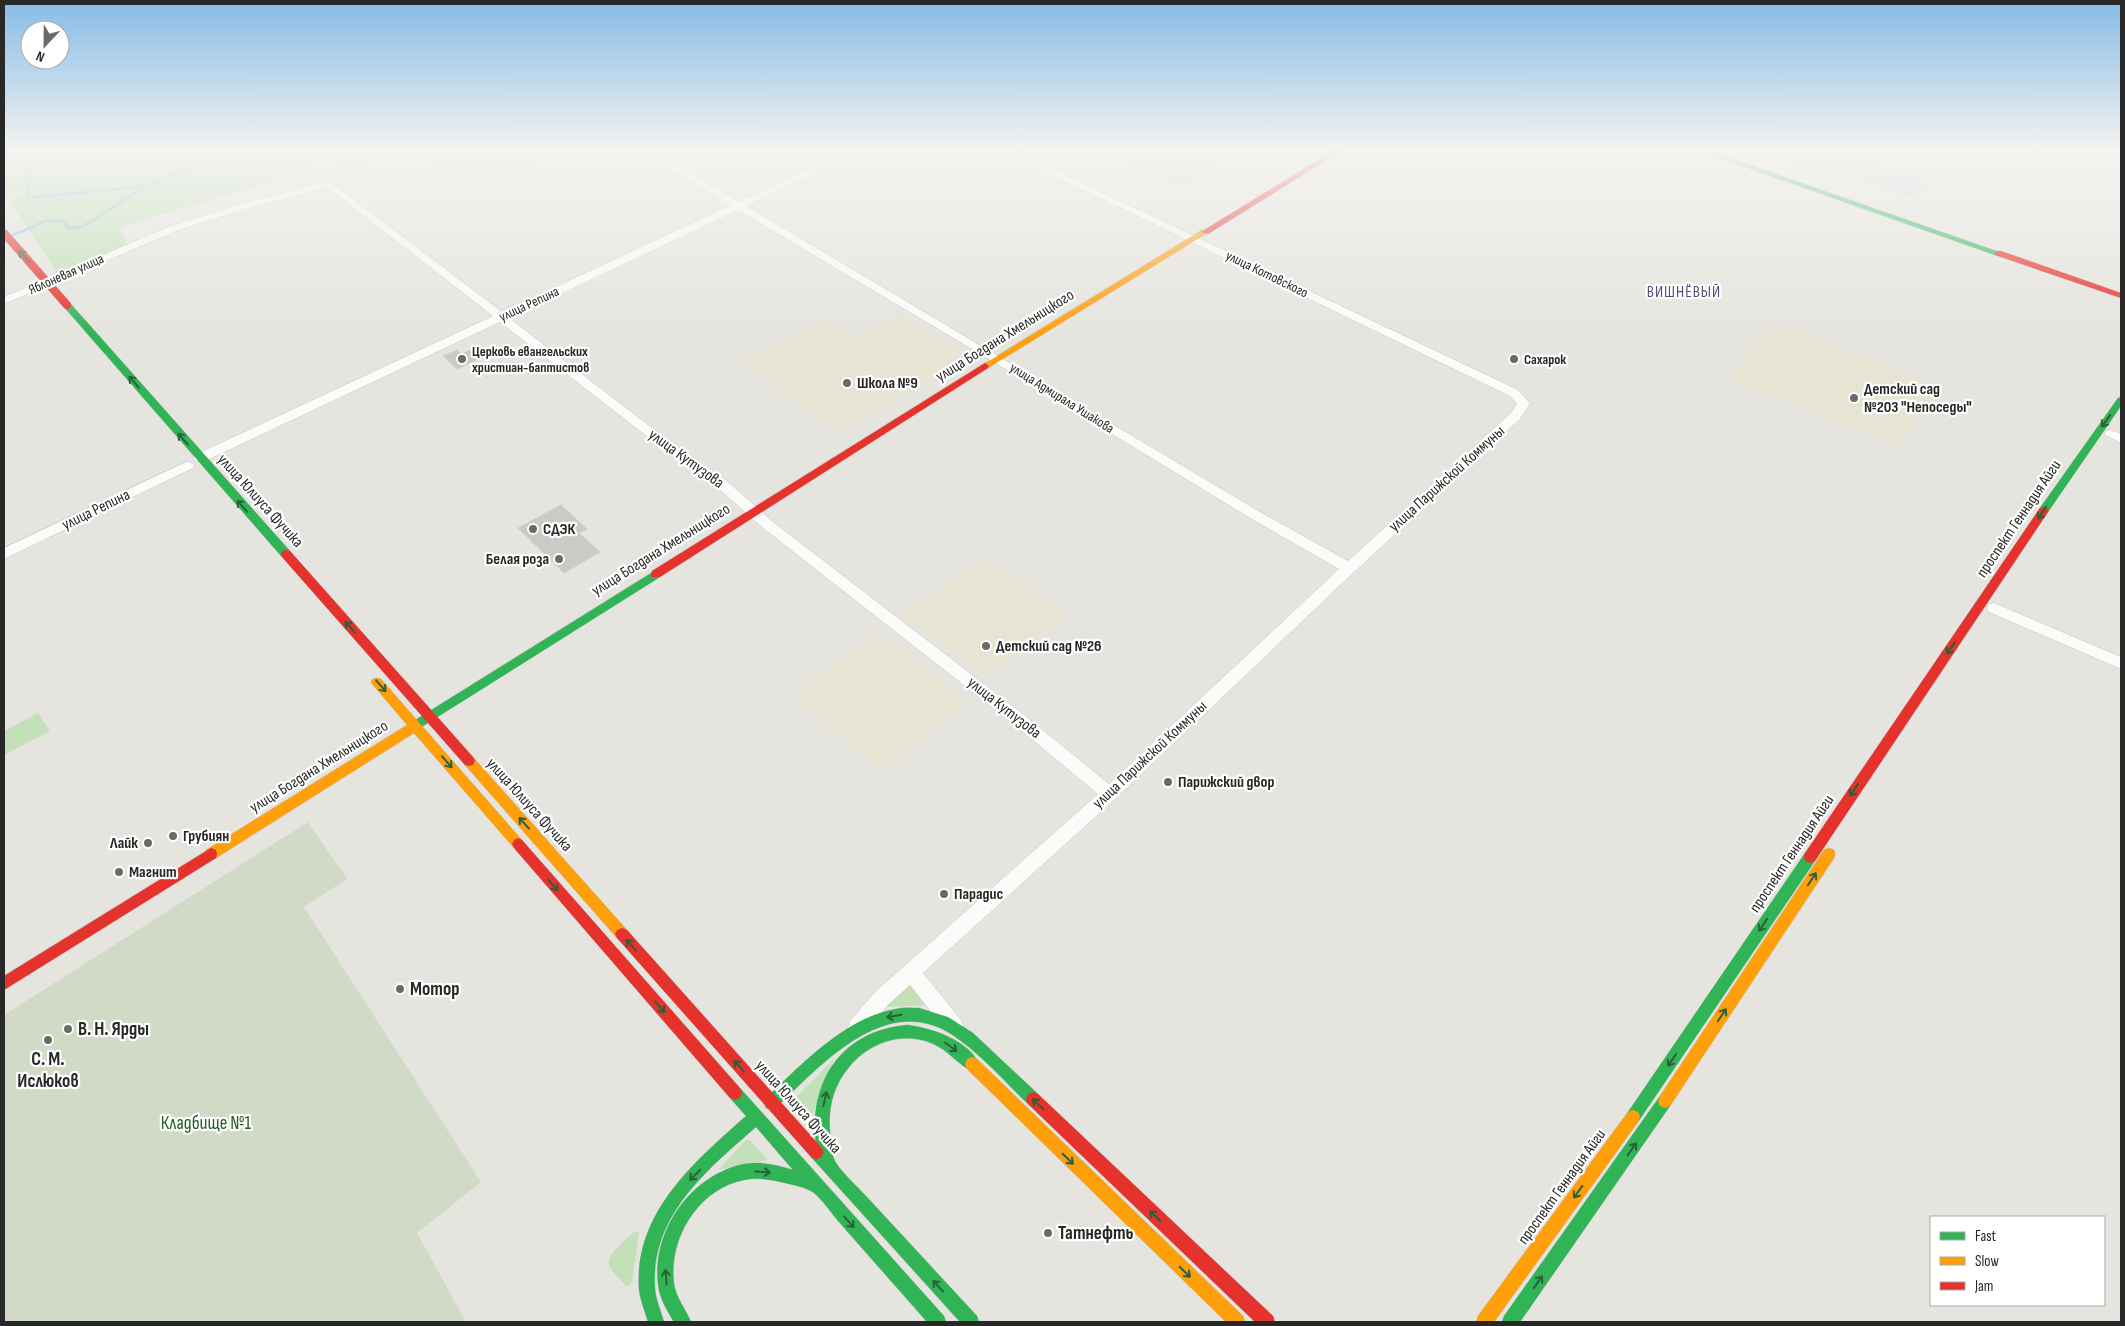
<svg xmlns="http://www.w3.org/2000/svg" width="2125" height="1326" viewBox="0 0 2125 1326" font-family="'Sofia Sans Condensed',sans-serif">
	<rect width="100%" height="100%" fill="#e6e4de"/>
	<path fill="#dbd8d9" d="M1747 150H1825L1931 180 1915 198Z"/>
	<path fill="#e8e4d4" d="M2025 150H2095L2079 167Z
		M898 314 966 357 838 432 742 362 826 318 855 337Z
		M1786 325 1937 386 1925 410 1899 447 1727 378 1772 328 1780 331Z
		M983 557 1067 613 987 678 903 613Z
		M878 632 967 702 882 771 793 695Z"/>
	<path fill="#c4e0b9" d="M4 150H383L366 163 341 165 334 155 309 162 312 169 124 226 120 230 128 245 59 276 10 201 25 191 7 197 4 192Z
		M418 150H596L587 153 444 178 427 167 436 161 417 151Z
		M1103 150H1240L1181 185Z
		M38 713 50 731 4 755V731Z
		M908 983 929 1005 888 1007 886 1006Z
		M834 1059 811 1118 796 1103 797 1096Z
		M746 1140H750L768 1160 718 1170Z
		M637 1231 639 1233 632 1282 629 1286 625 1285C612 1270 600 1264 618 1247 624 1241 629 1235 637 1231Z"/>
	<path fill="#d1dac6" d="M308 822 347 879 304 907 481 1182 417 1233 466 1322H4V1015Z"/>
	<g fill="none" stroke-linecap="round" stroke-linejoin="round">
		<path stroke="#97c6e3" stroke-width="2.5" d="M26 150 19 158 33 164 27 190 29 198 145 186
			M13 235 48 220 64 222 69 228 82 227 146 186 203 160 251 155 261 150"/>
	</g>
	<path fill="#cbcac5" stroke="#d1cfca" d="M477 347 486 355 457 369 443 356 457 350 461 354Z
		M561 505 587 529 579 533 600 552 564 573 518 528Z"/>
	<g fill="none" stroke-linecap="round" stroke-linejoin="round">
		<g stroke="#c4c3c3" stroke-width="1">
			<path id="street" d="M641 150H653L672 162 703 150H716L679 166 739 202 850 150H862L746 206 1260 512 1348 561 1511 413 1517 404 1510 396 1001 150H1013L1518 390 1530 403 1520 419 1354 572 1115 799 923 973 961 1020 963 1026 961 1032 954 1035 947 1032 910 985 889 1004 864 1033 857 1036 850 1033 848 1027 850 1021 875 992 1098 794 1011 722 763 528 718 488 653 441 500 322 205 461H195L194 458 195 455 493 316 327 187 252 207 179 230 4 304V297L171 226 244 203 329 181 502 312 731 205ZM738 210 1009 371 1250 518 1339 569 1109 784 1023 714 773 522 728 482 661 435 509 318Z
				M2110 430 2121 434V443L2104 434 2106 431Z
				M188 461 194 465 193 468 4 559V548Z
				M1994 603 2121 657V669L1989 612 1987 608 1989 604Z"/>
		</g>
		<g stroke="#c4c3c3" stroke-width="1">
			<path id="fast" d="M1696 150H1707L2002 253 1995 255Z
				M67 302 70 303 290 551 291 554 290 557H282L64 307V303Z
				M2121 397V406L2048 512H2040L2039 510 2040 508 2118 398Z
				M656 570 660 571 661 574 660 577 420 728H412L410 725 412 722Z
				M1810 851 1815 853 1816 857 1815 861 1638 1122 1633 1124 1628 1122 1626 1117 1628 1112 1805 853Z
				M919 1008 948 1017 973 1033 1038 1094 1040 1099 1038 1104 1033 1106 1028 1104C1003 1080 980 1053 951 1034 885 992 820 1066 776 1108L771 1110 766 1108 764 1103 766 1098C801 1065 846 1017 896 1009 903 1007 912 1008 919 1008Z
				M908 1025C931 1028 969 1040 979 1064L977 1069 972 1071C960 1066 950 1053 939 1047 908 1029 871 1041 850 1066 831 1088 827 1113 831 1141 832 1146 832 1154 834 1159 837 1168 859 1188 866 1196 903 1236 940 1276 977 1316L979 1322H960L811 1157 808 1152 811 1147 816 1145C808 1081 842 1030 908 1025Z
				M735 1086 740 1088 944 1316 946 1322H927C898 1289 868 1255 839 1222 832 1214 820 1196 811 1191 803 1187 794 1185 785 1183 772 1180 757 1177 744 1180 698 1189 668 1239 674 1284 676 1298 686 1309 691 1322H674C667 1311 659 1297 658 1284 652 1230 691 1175 744 1164 760 1161 778 1165 793 1170L756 1127C706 1171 650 1216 655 1289 656 1300 661 1311 664 1322H648C645 1311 640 1300 639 1289 634 1213 694 1162 746 1116L730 1098 728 1093 730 1088Z
				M1665 1094 1670 1096 1672 1101 1670 1106 1520 1322H1502L1504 1316 1660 1096Z"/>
		</g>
		<g stroke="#c4c3c3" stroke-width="1">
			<path id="slow" d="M1202 230 1209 232 988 368H982L981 366Z
				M377 678 381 679 522 840 524 844 522 848 518 850 514 848 414 733 216 858 211 860 206 858 205 854 206 850 407 725 373 685 371 682 373 679Z
				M469 756 473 757 627 930 629 934 627 938 622 940 617 938 465 765 463 761 465 757Z
				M1829 848 1834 850 1835 854 1834 858 1670 1106 1665 1108 1660 1106 1658 1101 1660 1096 1824 850Z
				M972 1057 977 1059 1243 1316 1245 1322H1226L967 1069 965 1064 967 1059Z
				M1633 1110 1638 1112 1640 1117 1638 1122 1494 1322H1476L1478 1316 1628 1112Z"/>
		</g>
		<g stroke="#c4c3c3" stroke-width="1">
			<path id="jam" d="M1334 150H1343L1208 234 1201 232Z
				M1995 251H2001L2121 293V298L1995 255Z
				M985 363 989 366 988 368 660 577H652L651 574 652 571Z
				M2044 507 2049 510 2048 512 1815 861 1810 863 1805 861 1804 857 1805 853 2040 508Z
				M286 550 290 551 473 757 475 761 473 765 469 766 465 765 282 557 281 554 282 551Z
				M518 838 522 840 740 1088 742 1093 740 1098 735 1100 730 1098 514 848 512 844 514 840Z
				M211 848 216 850 217 854 216 858 4 990V976Z
				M622 928 627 930 821 1147 824 1152 821 1157 816 1160 811 1157 617 938 615 934 617 930Z
				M1033 1092 1038 1094 1273 1316 1275 1322H1255L1028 1104 1026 1099 1028 1094Z"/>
		</g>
		<use href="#street" fill="#fbfbfa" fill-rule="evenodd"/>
		<use href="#fast" fill="#30b455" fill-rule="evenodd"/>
		<use href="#slow" fill="#ff9f0a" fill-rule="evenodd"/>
		<use href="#jam" fill="#e5322d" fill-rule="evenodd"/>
		<g stroke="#c3c2c0" stroke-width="9" stroke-linecap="butt">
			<path id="jam-bridge" d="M4 233 67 305"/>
		</g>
		<use href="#jam-bridge" stroke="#e5322d" stroke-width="8"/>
	</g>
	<defs><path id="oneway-shaft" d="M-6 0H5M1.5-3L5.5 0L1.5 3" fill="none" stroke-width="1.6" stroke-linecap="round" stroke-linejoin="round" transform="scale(1.25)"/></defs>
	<g stroke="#2b603a">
		<use href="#oneway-shaft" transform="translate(24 256) rotate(-131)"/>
		<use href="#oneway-shaft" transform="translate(134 382) rotate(-131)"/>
		<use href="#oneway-shaft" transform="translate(2106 421) rotate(126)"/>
		<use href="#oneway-shaft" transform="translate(183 439) rotate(-131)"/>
		<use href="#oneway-shaft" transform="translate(242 506) rotate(-132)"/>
		<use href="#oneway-shaft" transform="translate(2042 513) rotate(123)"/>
		<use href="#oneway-shaft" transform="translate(350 627) rotate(-132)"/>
		<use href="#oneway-shaft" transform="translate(1951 648) rotate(125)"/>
		<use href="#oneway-shaft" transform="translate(381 686) rotate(49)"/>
		<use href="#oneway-shaft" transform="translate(447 762) rotate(49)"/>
		<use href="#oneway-shaft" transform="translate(1854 790) rotate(124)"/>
		<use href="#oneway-shaft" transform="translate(524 823) rotate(-132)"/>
		<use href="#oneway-shaft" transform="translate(1812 879) rotate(-56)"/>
		<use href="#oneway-shaft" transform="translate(553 885) rotate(49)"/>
		<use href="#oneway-shaft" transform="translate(1763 925) rotate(124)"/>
		<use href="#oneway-shaft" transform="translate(631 945) rotate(-132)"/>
		<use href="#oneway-shaft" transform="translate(660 1007) rotate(49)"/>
		<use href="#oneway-shaft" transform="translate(1722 1015) rotate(-56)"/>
		<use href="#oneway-shaft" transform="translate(894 1016) rotate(171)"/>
		<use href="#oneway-shaft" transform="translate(951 1047) rotate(37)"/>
		<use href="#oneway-shaft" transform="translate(1672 1060) rotate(124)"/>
		<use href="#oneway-shaft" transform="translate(739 1066) rotate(-132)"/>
		<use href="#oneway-shaft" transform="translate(825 1099) rotate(-77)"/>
		<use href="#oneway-shaft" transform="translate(1038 1104) rotate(-136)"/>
		<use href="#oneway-shaft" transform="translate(1632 1149) rotate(-55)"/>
		<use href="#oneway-shaft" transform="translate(1068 1159) rotate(44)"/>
		<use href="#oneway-shaft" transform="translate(763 1172) rotate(3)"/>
		<use href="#oneway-shaft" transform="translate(695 1175) rotate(135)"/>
		<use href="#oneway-shaft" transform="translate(1578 1192) rotate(126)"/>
		<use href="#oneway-shaft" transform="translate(1155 1216) rotate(-136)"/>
		<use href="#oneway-shaft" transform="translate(849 1222) rotate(48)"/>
		<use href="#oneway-shaft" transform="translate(1185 1272) rotate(44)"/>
		<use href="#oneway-shaft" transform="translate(666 1277) rotate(-94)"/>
		<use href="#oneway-shaft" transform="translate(1538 1282) rotate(-55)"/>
		<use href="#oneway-shaft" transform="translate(938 1286) rotate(-132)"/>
	</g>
	<linearGradient id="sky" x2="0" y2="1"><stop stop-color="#87bbe6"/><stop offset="0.45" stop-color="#f4f3f0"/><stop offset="1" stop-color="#f4f3f0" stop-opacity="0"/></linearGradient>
	<rect width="2125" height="335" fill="url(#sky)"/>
	<g fill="#6a6a68" stroke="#fff" stroke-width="2">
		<circle cx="462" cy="359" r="5"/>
		<circle cx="1514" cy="359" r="5"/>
		<circle cx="847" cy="383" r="5"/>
		<circle cx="1854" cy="398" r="5"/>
		<circle cx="533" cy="529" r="5"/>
		<circle cx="559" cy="559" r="5"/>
		<circle cx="986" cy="646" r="5"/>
		<circle cx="1168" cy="782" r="5"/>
		<circle cx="173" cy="836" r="5"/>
		<circle cx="148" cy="843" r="5"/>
		<circle cx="119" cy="872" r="5"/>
		<circle cx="944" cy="894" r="5"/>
		<circle cx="400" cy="989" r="5"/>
		<circle cx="68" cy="1029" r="5"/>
		<circle cx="48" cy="1040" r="5"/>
		<circle cx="1048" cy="1233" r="5"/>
	</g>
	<g text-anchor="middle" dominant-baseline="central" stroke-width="4.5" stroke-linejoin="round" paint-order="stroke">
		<g font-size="14" fill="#282828" stroke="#fff">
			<text transform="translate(66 274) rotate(-24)">Яблоневая улица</text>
			<text transform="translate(1267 274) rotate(26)">улица Котовского</text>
			<text transform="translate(529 304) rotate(-25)">улица Репина</text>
			<text transform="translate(1062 398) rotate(32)">улица Адмирала Ушакова</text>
		</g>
		<g font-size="14" font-weight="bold" fill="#282828" stroke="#fff" text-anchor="start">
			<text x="472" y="351">Церковь евангельских<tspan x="472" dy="16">христиан-баптистов</tspan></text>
			<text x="1524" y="359">Сахарок</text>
		</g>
		<g font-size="16" letter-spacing="1" fill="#4c4e75" stroke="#fff">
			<text x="1684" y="292">ВИШНЁВЫЙ</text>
		</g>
		<g font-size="16" fill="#282828" stroke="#fff">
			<text transform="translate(1005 336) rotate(-32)">улица Богдана Хмельницкого</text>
			<text transform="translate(686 459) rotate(36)">улица Кутузова</text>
			<text transform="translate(1447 479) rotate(-42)">улица Парижской Коммуны</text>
			<text transform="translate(260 501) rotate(48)">улица Юлиуса Фучика</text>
			<text transform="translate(96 510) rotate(-26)">улица Репина</text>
			<text transform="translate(2019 519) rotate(-56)">проспект Геннадия Айги</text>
			<text transform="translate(661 550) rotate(-32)">улица Богдана Хмельницкого</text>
			<text transform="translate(1004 708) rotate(38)">улица Кутузова</text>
			<text transform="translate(1150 755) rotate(-43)">улица Парижской Коммуны</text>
			<text transform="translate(319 767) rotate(-32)">улица Богдана Хмельницкого</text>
			<text transform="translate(529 805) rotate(48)">улица Юлиуса Фучика</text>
			<text transform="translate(1792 854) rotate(-56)">проспект Геннадия Айги</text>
			<text transform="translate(798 1107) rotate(48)">улица Юлиуса Фучика</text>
			<text transform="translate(1562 1187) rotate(-54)">проспект Геннадия Айги</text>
		</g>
		<g font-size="16" font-weight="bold" fill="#282828" stroke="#fff" text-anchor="start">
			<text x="857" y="383">Школа №9</text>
			<text x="1864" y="389">Детский сад<tspan x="1864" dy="18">№203 "Непоседы"</tspan></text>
			<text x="543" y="529">СДЭК</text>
			<text x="549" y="559" text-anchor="end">Белая роза</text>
			<text x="996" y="646">Детский сад №26</text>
			<text x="1178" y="782">Парижский двор</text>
			<text x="183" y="836">Грубиян</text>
			<text x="138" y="843" text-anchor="end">Лайк</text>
			<text x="129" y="872">Магнит</text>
			<text x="954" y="894">Парадис</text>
		</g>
		<g font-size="19" font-weight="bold" fill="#282828" stroke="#fff" text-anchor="start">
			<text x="410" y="989">Мотор</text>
			<text x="78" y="1029">В. Н. Ярды</text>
			<text x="48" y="1059" text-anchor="middle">С. М.<tspan x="48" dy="22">Ислюков</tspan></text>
			<text x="1058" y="1233">Татнефть</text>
		</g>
		<g font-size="19" fill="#245f1e" stroke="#fff">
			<text x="206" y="1123">Кладбище №1</text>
		</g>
	</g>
	<rect width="2125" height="1326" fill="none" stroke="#282828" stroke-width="10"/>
	<rect x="1930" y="1216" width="175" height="90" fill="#ffffff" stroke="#a9a9a9"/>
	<rect x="1940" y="1232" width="25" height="8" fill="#30b455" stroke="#a9a9a9"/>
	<text x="1975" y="1241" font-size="15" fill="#282828">Fast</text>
	<rect x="1940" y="1257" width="25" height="8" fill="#ff9f0a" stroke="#a9a9a9"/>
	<text x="1975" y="1266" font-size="15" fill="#282828">Slow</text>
	<rect x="1940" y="1282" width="25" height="8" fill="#e5322d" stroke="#a9a9a9"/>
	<text x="1975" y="1291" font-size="15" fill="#282828">Jam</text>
	<g transform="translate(45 45) rotate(202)"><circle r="24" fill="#ffffff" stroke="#a9a9a9"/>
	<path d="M0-4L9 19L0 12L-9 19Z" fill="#6a6a68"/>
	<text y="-8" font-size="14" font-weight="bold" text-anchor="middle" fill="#282828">N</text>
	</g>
</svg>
